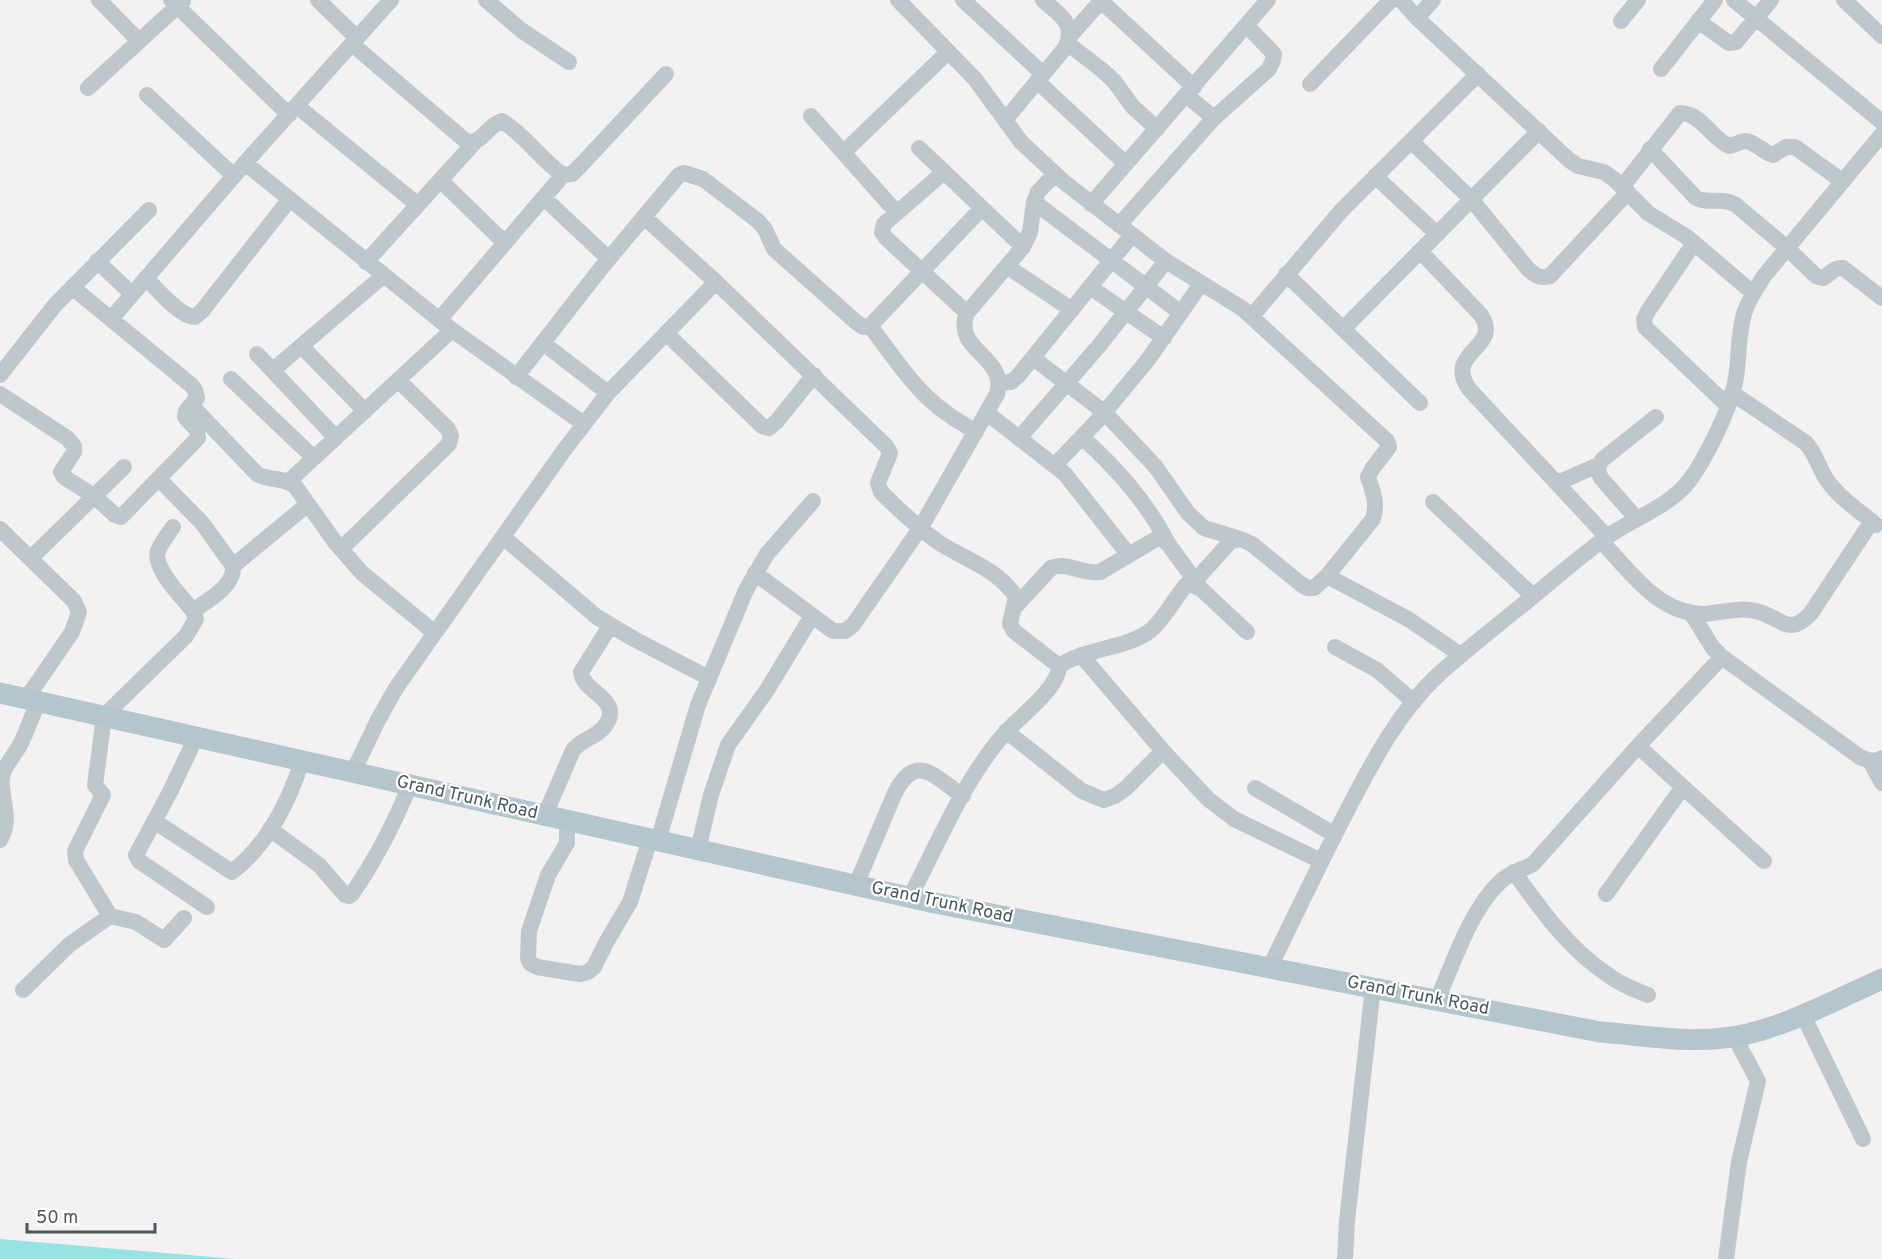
<svg xmlns="http://www.w3.org/2000/svg" width="1882" height="1259" viewBox="0 0 1882 1259" font-family="Overpass,sans-serif">
	<rect width="100%" height="100%" fill="#f3f1f1"/>
	<path fill="#96e3e4" d="M0 1239 236 1259H0Z"/>
	<g fill="none" stroke-linecap="round" stroke-linejoin="round">
		<path stroke="#bec8cc" stroke-width="16" d="M99 0 139 41
			M171 0 289 115
			M318 0 357 38
			M486 0 521 30 569 62
			M898 0 975 79 1021 142 1064 182 1166 261 1243 309 1387 441 1389 447 1372 469 1368 477C1373 492 1378 503 1373 519L1327 576 1314 588H1308L1302 585 1253 545C1244 540 1240 537 1230 542L1195 581
			M963 0 1043 74
			M1401 0 1417 18 1569 160 1578 166 1604 172 1615 180 1648 213 1687 237 1753 293
			M1734 0 1882 122
			M1844 0 1882 36
			M1101 1 1194 87
			M1417 18 1433 0
			M1621 21 1638 0
			M1698 21 1729 43 1736 42 1771 0
			M1070 36 1102 0
			M1067 43 1102 70 1114 81 1132 106 1157 129
			M352 44 467 142C484 143 487 125 502 121 525 135 541 160 563 175L572 174 581 165 666 74
			M1661 69 1715 0
			M1037 81 1126 164
			M1310 84 1391 0
			M88 88 183 1
			M147 95 234 176
			M1186 95 1214 118
			M297 106 418 205
			M811 116 897 213
			M1005 120 1065 48C1077 23 1059 15 1043 0
			M1411 141 1471 199 1528 269C1536 276 1540 279 1550 276L1628 192
			M919 148 1023 247
			M1650 149 1696 198C1711 205 1720 196 1736 205L1787 248 1816 276 1823 278C1831 274 1833 267 1843 268L1882 298
			M844 152 948 52
			M245 163 452 330 584 424
			M944 172 884 224 882 232 886 238 967 313
			M1375 176 1437 234
			M440 180 505 243
			M1622 187 1680 113C1701 113 1711 138 1729 146 1734 145 1740 142 1745 141 1754 141 1764 153 1773 155L1786 147H1795L1842 181
			M544 198 609 259
			M1034 202 1181 313
			M1091 204 1268 0
			M644 217 716 282 886 446 890 453 878 483 881 492C897 508 922 531 941 544 967 560 999 570 1016 597L1010 624 1014 631 1059 666C1059 688 1020 716 1005 733 965 778 938 843 910 897
			M1119 225 1214 118 1269 69 1273 60 1274 54 1247 26
			M1694 243 1648 311 1644 319 1645 327 1728 406
			M1420 251 1481 315C1503 349 1443 351 1469 389L1607 537
			M97 261 132 294
			M366 262 474 143
			M1008 267 1072 310
			M1286 274 1420 403
			M146 278C157 289 180 317 195 317L202 311 289 200
			M1090 287 1164 338
			M1252 316 1341 211 1478 74
			M111 319 245 163 391 0
			M439 320 563 175
			M870 326C888 349 905 376 926 396 941 411 958 421 976 432
			M1343 329 1539 131
			M666 333 762 426 769 428 777 421 814 375
			M543 343 608 393
			M301 346 365 411
			M257 354 336 438
			M1033 358 1104 412 1155 466 1188 513 1204 528 1237 538
			M273 370 383 276
			M0 375 55 305 149 210
			M516 377 602 267 679 175 684 173 703 179 758 221 765 229 774 249 856 322 863 327 870 326 982 208
			M231 379 314 458
			M1000 383 1011 382 1018 376 1132 235
			M1732 393 1806 443C1817 456 1818 467 1827 480 1839 498 1860 511 1876 525
			M0 394 67 438 74 446V452L61 472 64 477 94 496 115 515 121 517 198 438 197 430 185 417 186 411 197 398 195 390 191 385 72 287
			M191 405 257 474C270 481 284 477 295 486L335 542 362 573 435 633
			M987 413 1065 474 1128 554
			M1020 437 1098 347 1166 261
			M1082 437C1117 469 1147 502 1169 545
			M1055 465 1098 420 1147 361 1201 284
			M159 479 203 524 233 566C235 586 208 600 193 611
			M289 481 452 330
			M1557 483 1598 465
			M1433 502 1533 596
			M1636 518 1601 478C1597 470 1597 466 1603 459L1656 417
			M0 529 74 601 79 612 72 632 26 699
			M503 537 597 617 634 639 709 678
			M1601 541C1630 571 1658 614 1704 614 1721 613 1741 606 1759 612 1783 619 1789 637 1811 613L1872 521
			M341 549 449 444 451 436 448 429 398 380
			M31 558 124 467
			M233 566 308 504
			M755 573 833 631H845L853 625 921 527 997 394C1008 356 952 351 967 313L1023 247 1030 232 1034 202 1038 192 1055 174
			M1327 576 1408 619 1461 655
			M1015 607 1051 568C1068 561 1082 575 1100 572L1156 539H1162L1169 545 1201 589
			M1691 613 1713 648 1722 657 1860 757C1868 760 1875 763 1882 758
			M1335 647 1377 670 1414 702
			M1081 655 1163 751 1208 799 1234 819 1321 861
			M1059 666C1086 648 1129 648 1151 630 1165 618 1174 599 1186 585H1192L1201 589 1247 632
			M1006 731 1082 791 1104 800 1115 796 1125 789 1163 751
			M196 737 171 790 136 855 139 861 207 907
			M1638 746 1764 861
			M1870 761 1882 783
			M353 772 378 720 396 688 562 453 608 393 716 282
			M1255 788 1335 835
			M545 815 573 750C583 738 599 737 607 723 621 698 583 693 581 672L610 626
			M567 820V843L548 875 529 931 528 958 530 963 537 967 580 974 588 972 594 967 607 941 630 902 650 839
			M154 821 232 872C267 845 289 801 302 761
			M270 829 319 865 345 895 349 896 352 894C376 859 394 824 410 785
			M0 840C13 819 0 799 2 777 4 766 15 754 20 745 27 731 32 716 38 702
			M658 841 698 705 746 590 767 554 813 501
			M698 850 711 795 728 745 767 690 812 616
			M1514 872C1541 910 1570 951 1611 977 1622 985 1635 990 1648 995
			M856 885 894 795C915 751 934 776 963 796
			M1606 894 1683 787
			M110 916 136 922 164 940 184 918
			M1270 967C1296 913 1322 859 1350 805 1374 759 1400 710 1439 674 1467 649 1497 626 1526 602 1553 580 1579 557 1607 537 1633 518 1669 507 1689 481 1706 458 1729 412 1735 383 1740 360 1737 334 1745 311 1749 299 1757 287 1764 276L1882 134
			M23 990 69 945 110 916 76 860 75 851 103 795 95 785 104 716 186 636 196 619 193 611C183 598 152 568 158 551 161 543 168 534 173 527
			M1437 1000C1454 962 1470 910 1500 882 1509 873 1521 870 1533 864L1638 746 1722 657
			M1803 1015 1863 1139
			M1345 1259 1347 1221 1373 987
			M1726 1259 1739 1162 1758 1081 1734 1036"/>
		<path stroke="#b3c5cd" stroke-width="21" d="M0 693 935 903 1600 1032C1641 1035 1683 1043 1724 1038 1775 1033 1835 1000 1882 979"/>
	</g>
	<g text-anchor="middle" dominant-baseline="central" stroke-width="4.5" stroke-linejoin="round" paint-order="stroke">
		<g font-size="18" fill="#4a585d" stroke="#fff">
			<text transform="translate(467 798) rotate(13)">Grand Trunk Road</text>
			<text transform="translate(942 903) rotate(12)">Grand Trunk Road</text>
			<text transform="translate(1418 996) rotate(11)">Grand Trunk Road</text>
		</g>
	</g>
	<path d="M27 1223v9h128v-9" fill="none" stroke="#4a585d" stroke-width="3"/>
	<text x="36" y="1223" font-size="18" fill="#4a585d" stroke="#ffffff" stroke-width="4.5" paint-order="stroke">50 m</text>
</svg>
